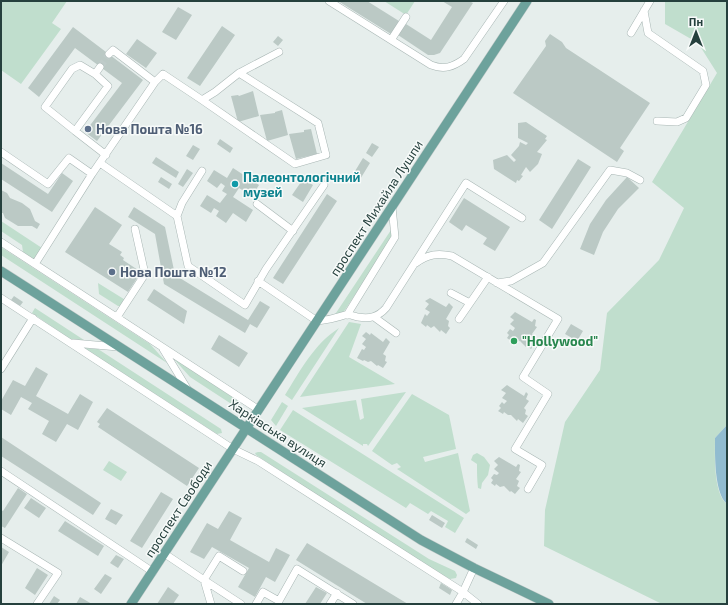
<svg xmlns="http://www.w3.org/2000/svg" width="728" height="605" viewBox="0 0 728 605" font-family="'Exo 2',sans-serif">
	<rect width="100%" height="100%" fill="#e6eeec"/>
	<path fill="#c0decd" d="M1 1H67L52 23 61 29 21 84 1 70Z
		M384 1H415L406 15Z
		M665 1H727V425L715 438C715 455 713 493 727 504V604H662L544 546 545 510 565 422 600 370 607 313 659 260 684 208 652 182 717 73 698 43 665 24Z
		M1 221 42 248 34 260 23 252 22 245 1 231Z
		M391 230 392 238 343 313 334 316Z
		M1 247 150 344 167 363 1 255Z
		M98 283 127 301 120 306H118L99 294Z
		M35 308 84 340 70 339 32 313Z
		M349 322 361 324 349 357 395 384 300 397Z
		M339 328 292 400 285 395C300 371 314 344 339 328Z
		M84 348 98 349 221 429 222 433 217 434Z
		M173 358 240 402V406L236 407 190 377Z
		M406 392 368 446 367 444H363V446L302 408 356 400 360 420 364 418 361 399Z
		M412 394 449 415 456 449 423 457 425 462 458 453 470 511 466 514 397 469 401 467 397 463 392 465 372 451Z
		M282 402 288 406 276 426 271 420Z
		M293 410 464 518 455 533 445 527 448 521 431 511 428 514 410 503 406 508 280 430Z
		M258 452H261L429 559 455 571 457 575 456 578 450 579 426 566 256 455 255 453Z
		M477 453 484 457 490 465 488 475 482 483 481 489 478 488C477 479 477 473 477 464L471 460 473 455Z
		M109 461 127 472 121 481 103 470Z"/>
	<path fill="#91bcd0" d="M727 425V504C714 493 715 454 715 438Z"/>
	<path fill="#bbc9c5" d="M338 1H367L399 21 391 34Z
		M442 1H469L473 3 440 53 434 55H428L398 35 406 24 431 40 452 7Z
		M178 7 192 15 176 40 162 32Z
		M222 26 235 35 200 86 187 78Z
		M73 27 143 80 97 141 85 132 122 83 75 48 39 97 28 88Z
		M550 34 562 42 566 48 650 103 620 148 624 151 617 162 513 93 546 46 545 41Z
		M278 36 283 40 278 46 273 42Z
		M137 39 157 53 146 68 126 54Z
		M253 91 259 116 238 122 231 96 238 95 239 96Z
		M282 110 288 135 267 141 260 115 275 113V112Z
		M526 122 547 136 545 139 547 140 537 152 542 154 538 164 530 172 526 167 521 175 523 176 519 181 517 180 516 183 494 169 493 160 507 155 514 162 516 160 511 155 519 146 520 142 526 145 528 143 518 138V123Z
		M311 129 317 154 296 159 289 134 304 132V130Z
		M220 139 233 148 230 153 217 144Z
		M372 143 379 147 372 157 366 153Z
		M193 145 200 149 193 160 186 156Z
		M156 157 179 172 176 178 152 163Z
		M363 158 370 163 359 181 352 176Z
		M578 159 591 167 552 229 539 220Z
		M1 163 48 194 62 173 73 181 52 212 1 179Z
		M233 168 259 185 252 196 239 188 233 197 253 210 246 222 233 213 226 223 216 216 219 211 214 208 211 213 200 206 207 195 220 203 227 194 222 191 225 186 221 183 217 188 207 181 214 170 227 178Z
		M187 169 193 173 183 187 178 184Z
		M161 177 172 184 169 189 158 182Z
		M627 177 639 188 618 209 603 232 594 255 580 249 590 224 606 200Z
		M303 179 313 185 303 202 292 195Z
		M1 190 7 193 10 198 22 203 30 209 35 221 40 224 37 229 32 226H18L5 218 3 213H1Z
		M327 194 337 201 283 284 273 278Z
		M464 198 510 227 495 251 483 244 487 238 466 225 462 231 449 222Z
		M95 207 122 225 109 244 122 252 120 255 124 258 123 260 141 272 128 292 65 252Z
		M134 207 165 227 175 275 248 320 260 301 270 307 257 328 250 324 245 333 164 284 155 234 128 217Z
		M154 289 187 311 184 324 147 300Z
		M14 296 23 302 20 306 11 300Z
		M430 298 446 307 449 303 453 307 446 319 449 321 448 326 450 328 446 334 441 330 440 332 434 326 431 328 427 325 426 327 421 323 425 314 427 316 430 312 425 309 429 304 425 301Z
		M515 312 532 322 534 319 536 320 535 326 537 327 532 334 535 336 533 341 536 343 531 349 527 346 526 347 520 341 516 342 512 339 511 341 507 338 509 335 507 333 510 329 513 331 515 328 510 324 514 320 510 317Z
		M571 324 583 331 577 341 565 334Z
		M366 332 370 335 371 333 383 342 386 338 390 342 383 354 386 356 385 361 387 362 383 368 378 365 377 366 371 361 368 362 364 360 363 361 357 358 362 349 364 350 366 347 362 344 366 339 362 336Z
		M219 335 248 353 239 367 211 349Z
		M36 367 48 374 36 396 68 414 80 394 93 402 78 430 67 424 56 442 42 434 49 421 28 409 32 403 21 397 11 415 1 409V401L13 380 25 386Z
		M507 385 524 396 526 392 528 394 526 399 529 401 524 408 526 410 525 414 528 416 523 423 518 419 517 421 511 415H508L504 412 503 414 498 411 501 408 499 406 502 402 504 404 507 401 502 398 506 393 501 390Z
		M107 408 199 468 187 486 98 427 100 424 97 422Z
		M1 437 101 503 93 515 1 456Z
		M499 457 516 467 518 464 520 465 519 471 521 472 516 479 519 481 517 486 520 488 515 494 511 491 510 492 504 486 500 487 496 484 495 486 491 483 493 480 491 478 494 474 497 475 499 473 494 469 498 465 494 461Z
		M18 488 27 494 5 528 1 526V510L3 511Z
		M161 492 173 499 142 548 130 541Z
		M31 498 46 508 39 518 24 508Z
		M111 509 123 515 116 525 105 519Z
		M229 511 242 518 230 540 269 562 276 548 290 555 275 582 266 577 255 597 238 587 249 568 212 547 204 559 190 552 207 523 218 529Z
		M432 515 445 523 442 528 429 520Z
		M65 521 104 546 98 556 58 531Z
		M467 538 478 545 476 549 465 542Z
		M307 543 398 598 408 604H367L296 560Z
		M1 547 9 552 1 566Z
		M116 555 124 559 118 568 110 563Z
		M37 568 48 575 35 595 25 588Z
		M105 574 112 578 101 594 94 589Z
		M441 583 452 590 450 595 439 588Z
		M168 587 179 595 173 604H157Z
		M316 587 327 593 320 604H305Z
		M54 596 60 600 57 604H49Z
		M80 597 92 604H76Z"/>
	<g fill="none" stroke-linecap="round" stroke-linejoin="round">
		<path stroke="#bfcbc9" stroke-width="7" stroke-dasharray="7 3.5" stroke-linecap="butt" d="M100 67 109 54"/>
		<g stroke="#a8b6b4" stroke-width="8">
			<path id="minor" d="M329 1 431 65C444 70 453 67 464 59L504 1
				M644 11 648 33 703 71 706 85 686 118 677 122 657 121
				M631 33 650 1
				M391 40 406 17
				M109 54 113 50 155 82
				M100 67 95 74 108 86 75 131 106 155
				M202 100 295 164 326 155 318 123 239 73
				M75 131 45 107 72 69 80 65 95 74
				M1 152 48 184 69 158 92 174
				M100 163 177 216 188 266 245 305 266 269 324 185
				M257 204 293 231
				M177 216 182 203 202 171
				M1 242 259 410
				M416 263C428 254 438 253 452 256L558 319 523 377 548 394 515 449 542 465 528 489
				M35 264 92 174 155 82 163 74 202 100 215 92 239 73 279 52
				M258 281 317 321C328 320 336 318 345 315 349 314 354 316 358 317 370 319 378 317 386 308L466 183 522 218
				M497 283 511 281 543 263 610 170 627 173 640 180
				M451 293 470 303
				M1 298 233 449 258 461 463 592 478 604
				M347 315 395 237 392 207
				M117 317 145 274 135 229
				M374 317 396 333
				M459 319 488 277
				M73 343 118 347
				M163 349 188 390
				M1 369 33 318
				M1 471 153 572
				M1 538 58 573 37 604
				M165 554 204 580 211 604
				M241 604 204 580 219 556 243 571
				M256 604 263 592 279 601 297 569 353 604
				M330 604 337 593
				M456 604 463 592 474 568"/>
		</g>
		<g stroke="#c2cac9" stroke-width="10">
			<path id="major" d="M1 271 421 540 474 568 549 604
				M131 604 527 1"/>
		</g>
		<use href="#minor" stroke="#fff" stroke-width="7"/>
		<use href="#major" stroke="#6da29c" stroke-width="9"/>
	</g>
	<g fill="#5c6f8a" stroke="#f7faf9" stroke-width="1.5">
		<circle cx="88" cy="129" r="4"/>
		<circle cx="112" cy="272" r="4"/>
	</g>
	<circle fill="#0f9aa8" stroke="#f7faf9" stroke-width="1.5" cx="235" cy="184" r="4"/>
	<circle fill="#2e9e5b" stroke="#f7faf9" stroke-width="1.5" cx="514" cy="341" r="4"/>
	<g text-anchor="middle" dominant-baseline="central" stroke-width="3" stroke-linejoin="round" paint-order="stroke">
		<g font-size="13" font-weight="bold" fill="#4e5e75" stroke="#f7faf9" text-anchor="start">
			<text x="96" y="129">Нова Пошта №16</text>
			<text x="120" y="272">Нова Пошта №12</text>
		</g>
		<g font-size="13" font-weight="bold" fill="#0d838f" stroke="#f7faf9" text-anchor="start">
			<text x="243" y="177">Палеонтологічний<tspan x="243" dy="15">музей</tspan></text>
		</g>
		<g font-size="13" fill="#25403d" stroke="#f7faf9">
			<text transform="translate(376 208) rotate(-57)">проспект Михайла Лушпи</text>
			<text transform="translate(278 433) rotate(33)">Харківська вулиця</text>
			<text transform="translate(178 509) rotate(-57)">проспект Свободи</text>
		</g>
		<g font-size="13" font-weight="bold" fill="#27864d" stroke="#f7faf9" text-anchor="start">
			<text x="522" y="341">"Hollywood"</text>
		</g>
	</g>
	<rect width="728" height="605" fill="none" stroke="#25403d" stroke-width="4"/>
	<g transform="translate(696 32)" stroke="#f7faf9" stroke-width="3" paint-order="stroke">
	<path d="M0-3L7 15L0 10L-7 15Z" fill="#25403d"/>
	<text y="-6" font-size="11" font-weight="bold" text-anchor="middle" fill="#25403d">Пн</text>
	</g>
</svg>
